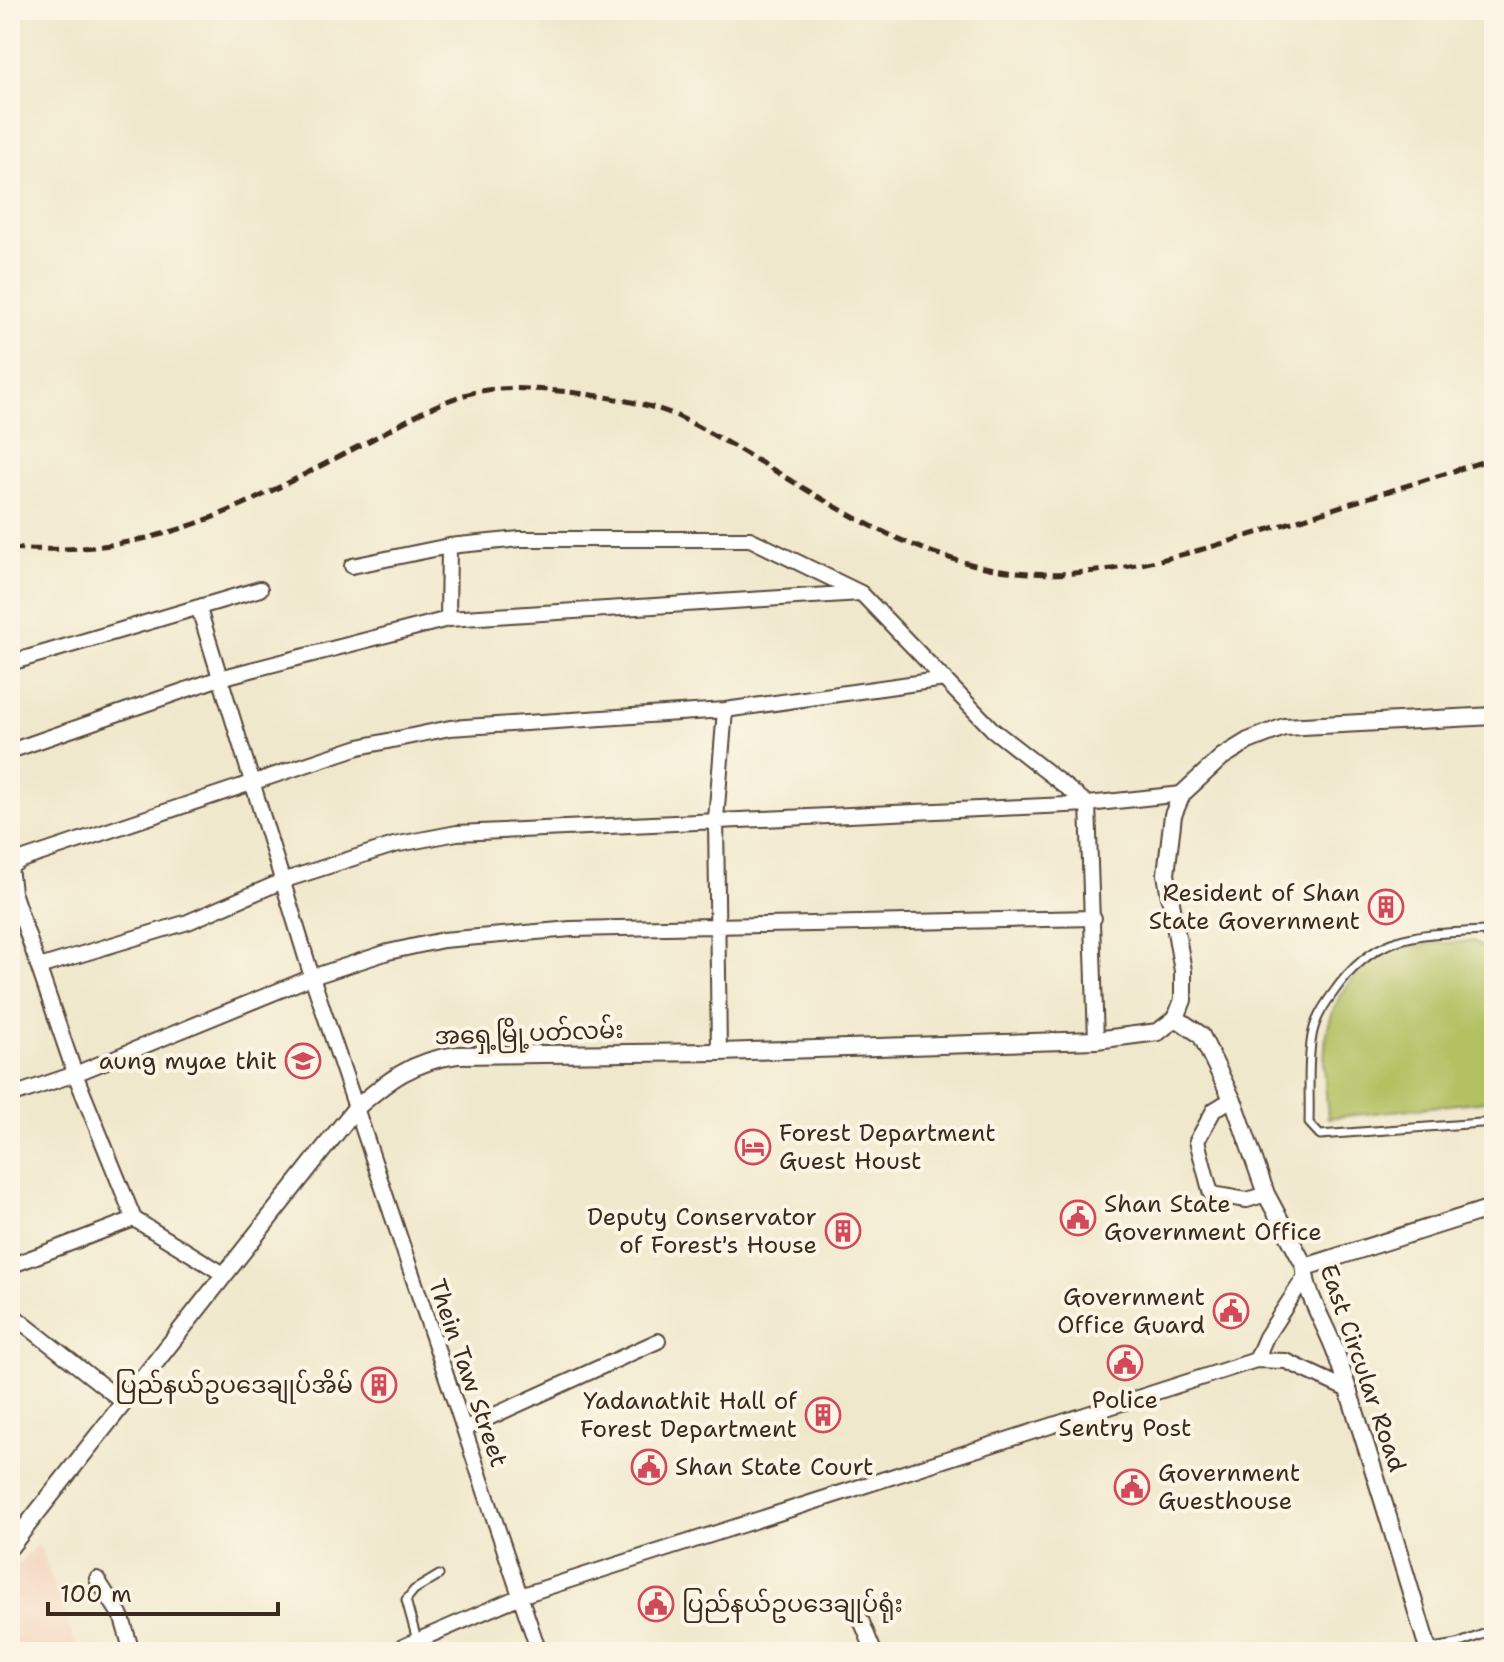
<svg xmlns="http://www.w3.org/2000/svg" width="1504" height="1662" viewBox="0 0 1504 1662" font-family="'Shantell Sans','Noto Sans Myanmar',sans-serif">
	<rect width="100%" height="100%" fill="#fcf5e5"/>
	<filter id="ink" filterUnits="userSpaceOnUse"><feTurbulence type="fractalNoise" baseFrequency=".0125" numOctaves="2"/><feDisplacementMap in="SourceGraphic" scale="16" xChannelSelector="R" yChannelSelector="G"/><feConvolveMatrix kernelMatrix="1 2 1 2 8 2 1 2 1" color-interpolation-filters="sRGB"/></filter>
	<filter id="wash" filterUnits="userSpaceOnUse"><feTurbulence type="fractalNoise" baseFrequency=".006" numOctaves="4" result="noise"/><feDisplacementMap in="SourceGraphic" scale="32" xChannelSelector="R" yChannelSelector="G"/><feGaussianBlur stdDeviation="1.8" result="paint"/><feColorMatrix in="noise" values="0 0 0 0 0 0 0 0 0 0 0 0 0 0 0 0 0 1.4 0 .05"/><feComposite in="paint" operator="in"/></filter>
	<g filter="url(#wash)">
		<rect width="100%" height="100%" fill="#f0e8cc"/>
		<path fill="#f3d4be" d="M39 1544 78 1652H10V1571Z"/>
		<path fill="#b3c164" stroke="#777641" stroke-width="2" d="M1473 941 1488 950 1494 996V1100L1328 1118C1324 1063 1316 1024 1353 978 1362 968 1374 957 1387 952 1411 942 1447 944 1473 941Z"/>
	</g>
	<g filter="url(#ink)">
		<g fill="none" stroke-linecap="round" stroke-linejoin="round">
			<g stroke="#564638" stroke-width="11">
				<path id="service" d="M1494 942 1484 931C1416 934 1374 933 1333 993 1323 1007 1315 1019 1312 1036 1307 1064 1310 1095 1309 1123L1320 1135 1494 1122
					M417 1640 406 1600 414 1590 439 1575
					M1428 1649 1457 1644 1494 1630
					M644 1652 647 1651"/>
			</g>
			<g stroke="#564638" stroke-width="18">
				<path id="minor" d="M352 566 449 546 520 539H750L861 593 993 730 1088 804 1096 1040
					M199 609 312 977 539 1652
					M448 619 449 546
					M10 663 260 589
					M10 751 220 678 448 619 861 593
					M39 967 188 922 285 880 394 845 457 833 1088 804 1182 794
					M719 1052 716 819 725 710
					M10 1096 75 1074 312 977 388 952 443 940 571 929 1094 918
					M1232 1099 1214 1110 1197 1141 1211 1194 1247 1200 1266 1194
					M10 1266 134 1219
					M222 1273 134 1219 75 1074 13 892 10 867 21 860 359 747 450 728 725 710 945 679
					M10 1313 122 1401
					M1256 1360 1286 1361 1348 1390
					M464 1429 658 1341
					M97 1579 122 1618 132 1652
					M861 1620 874 1652
					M391 1652 523 1595 1256 1360 1266 1337 1304 1278"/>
			</g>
			<g stroke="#564638" stroke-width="20">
				<path id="tertiary" d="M1176 1018 1201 1035 1235 1105 1266 1194 1305 1267C1303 1290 1328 1329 1336 1353 1369 1452 1399 1552 1429 1652
					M1305 1267 1494 1207
					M10 1547 355 1109C388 1080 413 1061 457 1055L719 1052 1096 1040 1158 1032 1176 1018 1183 1000V971L1166 874 1173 815 1182 794 1222 757 1248 741 1284 727 1494 716"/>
			</g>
			<use href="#service" stroke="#fff" stroke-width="7"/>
			<use href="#minor" stroke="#fff" stroke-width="14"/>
			<use href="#tertiary" stroke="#fff" stroke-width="16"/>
			<path stroke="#3b2a1e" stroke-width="5" stroke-dasharray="12 6" stroke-linecap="butt" d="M10 548C160 558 240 507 367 442 407 421 452 391 498 389 541 386 639 398 677 416 782 467 871 545 989 568 1094 588 1199 551 1298 520 1363 499 1429 479 1494 458"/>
		</g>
	</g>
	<defs>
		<g id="building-ring" transform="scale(1.8)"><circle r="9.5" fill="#fcf5e5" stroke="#d1495b" stroke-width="1.5"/><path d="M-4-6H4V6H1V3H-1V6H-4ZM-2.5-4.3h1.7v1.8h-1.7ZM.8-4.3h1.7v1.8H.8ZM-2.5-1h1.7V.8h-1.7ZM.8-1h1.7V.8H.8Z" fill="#d1495b"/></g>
		<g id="school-ring" transform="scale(1.8)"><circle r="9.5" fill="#fcf5e5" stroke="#d1495b" stroke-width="1.5"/><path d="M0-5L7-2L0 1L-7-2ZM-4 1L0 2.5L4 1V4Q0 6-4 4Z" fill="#d1495b"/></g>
		<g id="hotel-ring" transform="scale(1.8)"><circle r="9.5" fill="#fcf5e5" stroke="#d1495b" stroke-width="1.5"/><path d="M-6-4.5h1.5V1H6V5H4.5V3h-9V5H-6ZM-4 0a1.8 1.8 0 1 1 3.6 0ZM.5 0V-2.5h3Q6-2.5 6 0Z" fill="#d1495b"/></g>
		<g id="civic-ring" transform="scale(1.8)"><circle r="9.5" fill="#fcf5e5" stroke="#d1495b" stroke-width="1.5"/><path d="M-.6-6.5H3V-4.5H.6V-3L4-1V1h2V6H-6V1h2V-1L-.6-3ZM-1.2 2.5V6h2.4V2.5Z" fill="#d1495b"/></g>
	</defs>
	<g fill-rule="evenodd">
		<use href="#building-ring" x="1386" y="907"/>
		<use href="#school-ring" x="303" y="1061"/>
		<use href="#hotel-ring" x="753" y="1147"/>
		<use href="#civic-ring" x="1078" y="1218"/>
		<use href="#building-ring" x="843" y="1231"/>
		<use href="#civic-ring" x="1231" y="1311"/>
		<use href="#civic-ring" x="1125" y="1363"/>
		<use href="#building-ring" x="379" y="1385"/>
		<use href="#building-ring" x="823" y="1415"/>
		<use href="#civic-ring" x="649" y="1467"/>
		<use href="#civic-ring" x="1132" y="1487"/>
		<use href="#civic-ring" x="656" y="1604"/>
	</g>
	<g text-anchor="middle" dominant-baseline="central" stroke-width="8" stroke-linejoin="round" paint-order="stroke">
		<g font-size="24" fill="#3b2a1e" stroke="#fcf5e5" text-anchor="end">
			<text x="1360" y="893">Resident of Shan<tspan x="1360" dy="28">State Government</tspan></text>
			<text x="277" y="1061">aung myae thit</text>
			<text x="779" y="1133" text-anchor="start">Forest Department<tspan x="779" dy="28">Guest Houst</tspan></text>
			<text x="1104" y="1204" text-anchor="start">Shan State<tspan x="1104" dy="28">Government Office</tspan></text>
			<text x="817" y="1217">Deputy Conservator<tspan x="817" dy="28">of Forest's House</tspan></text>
			<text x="1205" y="1297">Government<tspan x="1205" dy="28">Office Guard</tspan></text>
			<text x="353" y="1385">ပြည်နယ်ဥပဒေချုပ်အိမ်</text>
			<text x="1125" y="1400" text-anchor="middle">Police<tspan x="1125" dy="28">Sentry Post</tspan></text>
			<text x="797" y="1401">Yadanathit Hall of<tspan x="797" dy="28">Forest Department</tspan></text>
			<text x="675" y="1467" text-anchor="start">Shan State Court</text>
			<text x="1158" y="1473" text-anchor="start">Government<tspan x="1158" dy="28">Guesthouse</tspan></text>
			<text x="682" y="1604" text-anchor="start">ပြည်နယ်ဥပဒေချုပ်ရုံး</text>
		</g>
		<g font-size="24" fill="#3b2a1e" stroke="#fcf5e5">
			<text transform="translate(529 1033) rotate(-2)">အရှေ့မြို့ပတ်လမ်း</text>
			<text transform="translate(1363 1368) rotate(71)">East Circular Road</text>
			<text transform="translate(468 1373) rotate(71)">Thein Taw Street</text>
		</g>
	</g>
	<rect width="1504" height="1662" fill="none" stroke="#fcf5e5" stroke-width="40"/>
	<path d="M48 1602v12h230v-12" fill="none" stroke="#3b2a1e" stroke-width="4"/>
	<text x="60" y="1602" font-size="24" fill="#3b2a1e" stroke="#fcf5e5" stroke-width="6" paint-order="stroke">100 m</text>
</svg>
